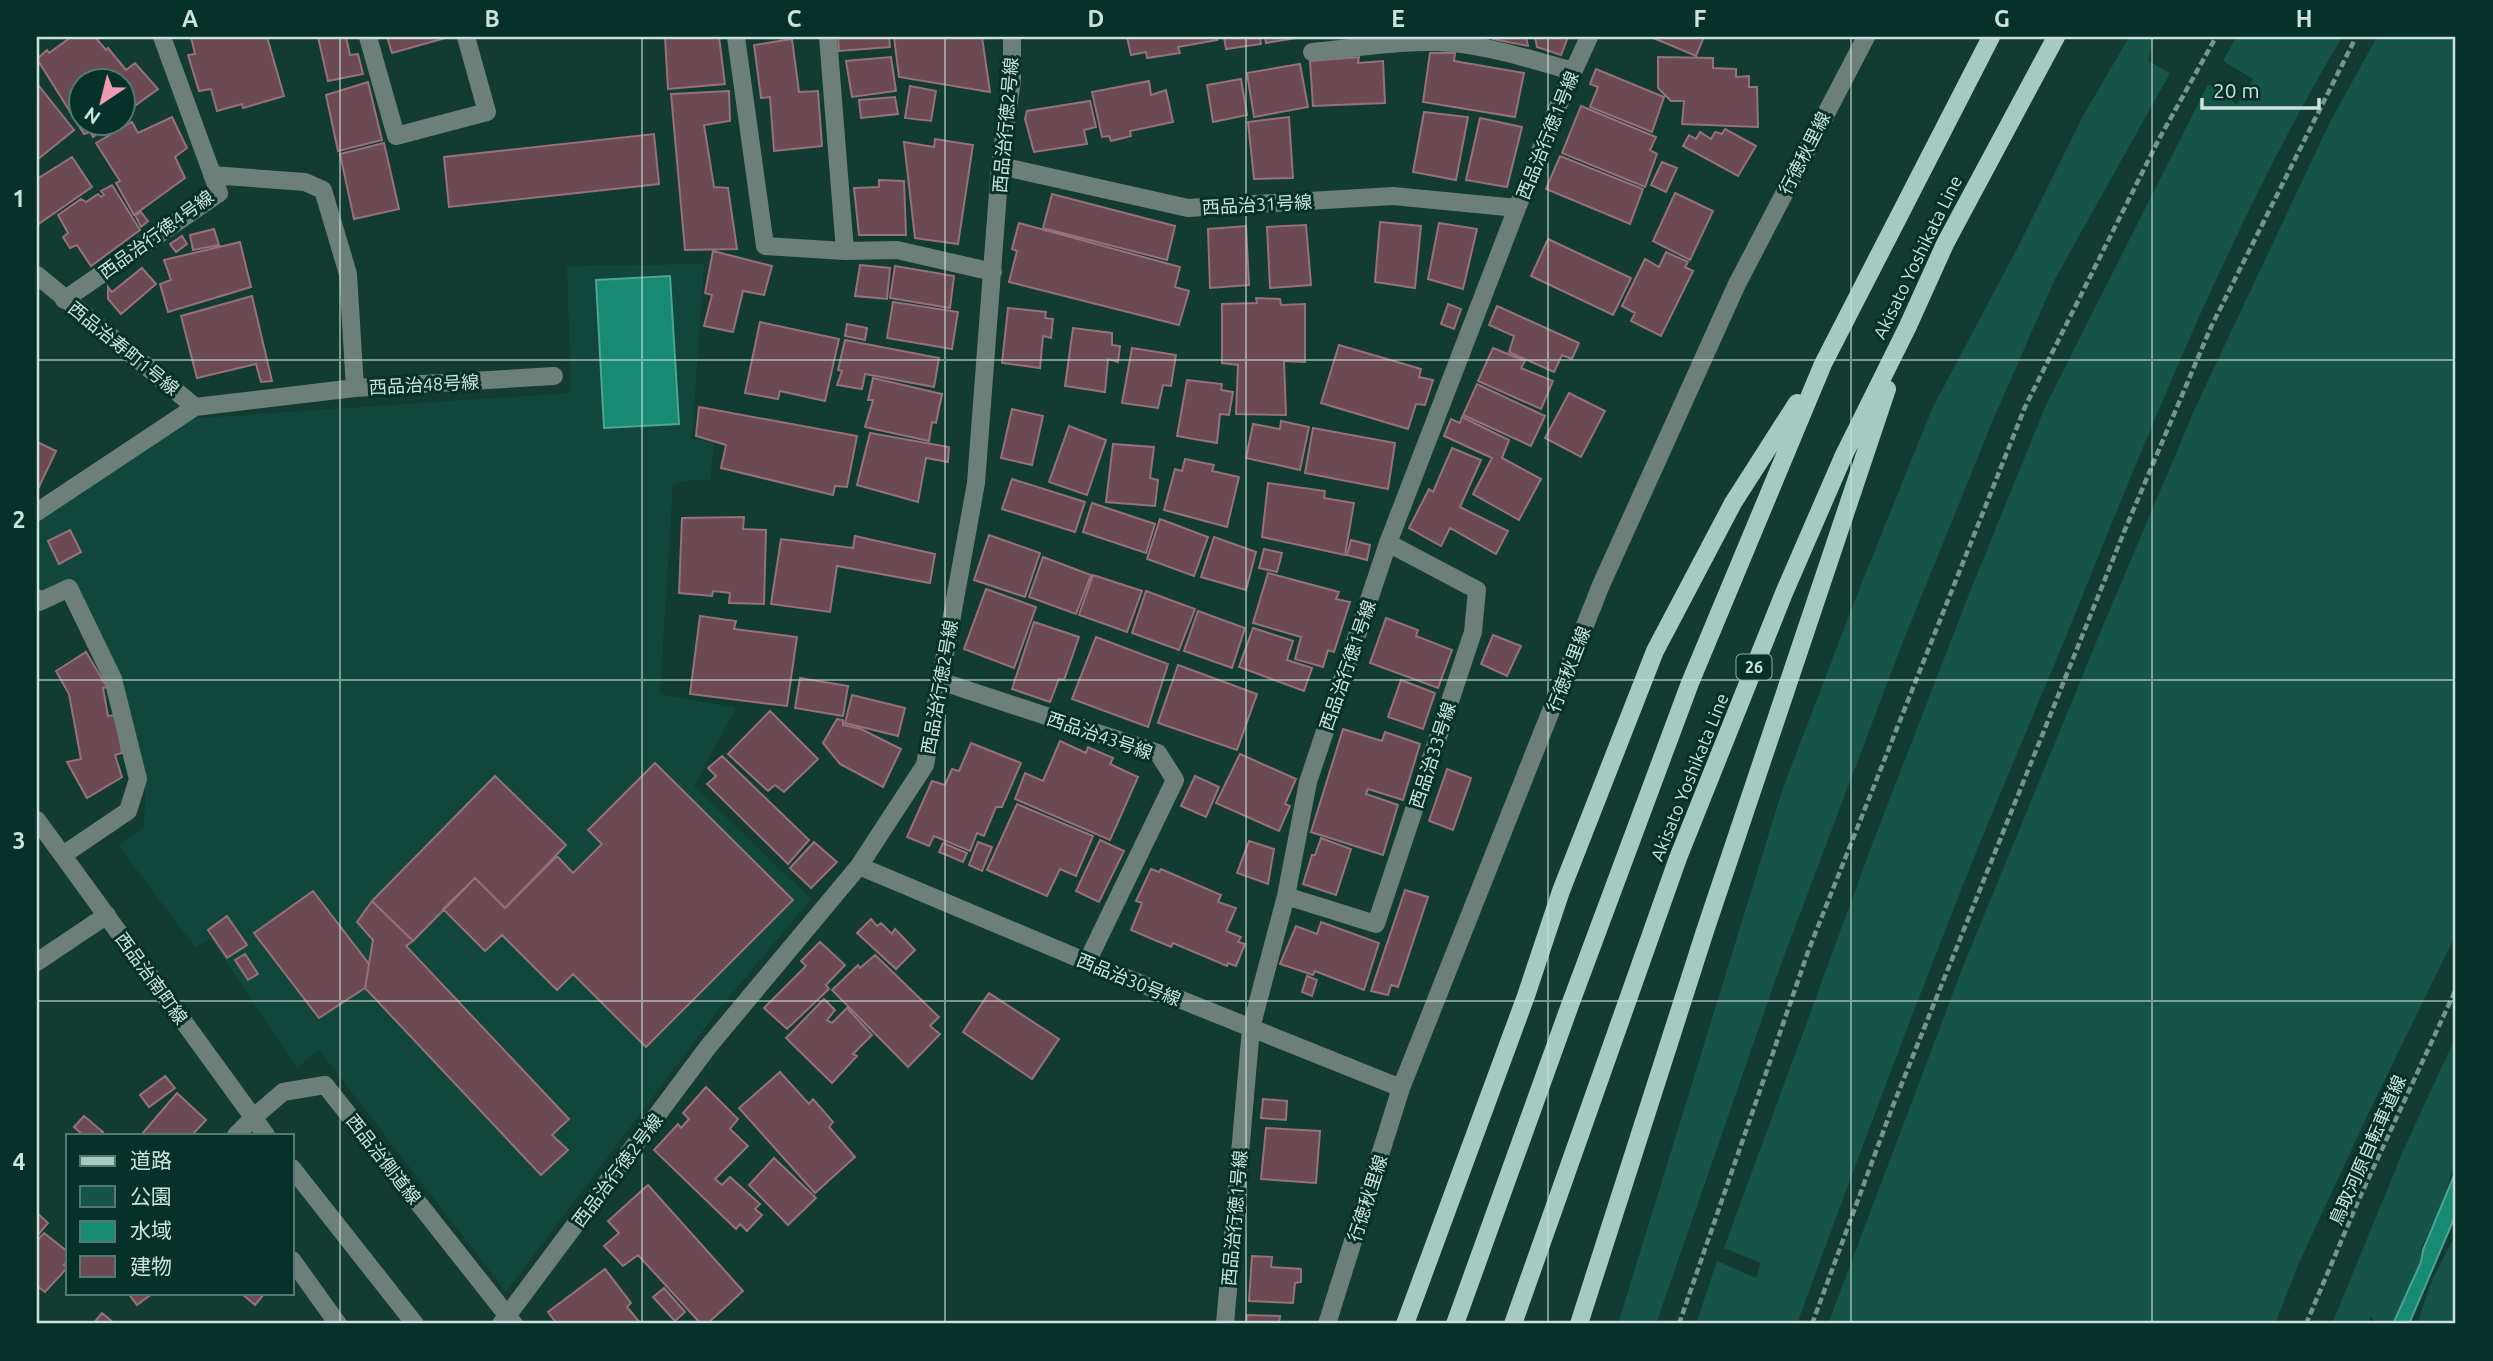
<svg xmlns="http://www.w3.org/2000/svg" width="2493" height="1361" viewBox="0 0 2493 1361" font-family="Ubuntu,'Noto Sans JP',sans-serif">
	<rect width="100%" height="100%" fill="#123b32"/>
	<path fill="#11463b" d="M704 264 692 438 714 444 710 481 691 480 673 484 660 694 736 708 694 786 811 899 720 1008 506 1292 319 1050 297 1068 211 939 195 947 118 845 144 827 146 777 119 673 73 580 49 591H42L37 582V522L179 425 199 418 571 393 567 266Z"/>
	<path fill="#165447" d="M2129 37H2154L2148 61 2170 73 2054 281 1993 420 1900 649 1780 967 1656 1324H1618L1783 788 1862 582 1932 409 2019 245 2083 116Z
		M2236 37H2342C2232 222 2152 424 2071 624 2035 713 1996 801 1961 890 1904 1034 1850 1179 1797 1324H1696L1717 1261 1756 1278 1761 1263 1724 1248 1873 842 1971 589 2046 405 2208 84 2237 104 2253 79 2223 61Z
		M2377 37H2456V934L2369 1112 2299 1263 2275 1324H1828L1962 969 2100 633 2196 406 2330 122Z
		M2456 1036V1158L2443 1201 2421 1249 2420 1262 2398 1315 2391 1324H2376L2371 1316 2367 1324H2332L2403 1151Z
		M2456 1233V1324H2417L2432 1280Z"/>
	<path fill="#178a74" stroke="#4ea493" stroke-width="2" d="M670 276 679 424 604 428 596 280Z
		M2456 1171V1214L2409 1324H2393L2421 1262 2423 1250Z"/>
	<path fill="#6c4a53" stroke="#96707a" stroke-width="2" d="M71 37H95L106 50 108 48 126 70 135 63 158 89 122 115V80H80V122H113L93 137 90 132 84 134 37 59 47 50 49 53Z
		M191 37H267L284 96 243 108 242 104 217 111 211 89 199 91 188 55 195 54Z
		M318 37H346L350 55 358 54 363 74 328 81Z
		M387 37H449L392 53Z
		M665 37H719L725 84 668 89Z
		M838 37H889L890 47 839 51Z
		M894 37H982L990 92 899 77Z
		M1127 37H1216L1217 40 1178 47 1180 53 1147 58 1146 52 1131 55Z
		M1224 37H1260L1261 44 1226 49Z
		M1265 37H1303L1266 43Z
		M1492 37H1526L1528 46 1493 39Z
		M1535 37H1568L1561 55 1537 47Z
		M1651 37H1704L1696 56Z
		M792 39 799 92 818 91 822 146 774 151 770 97 761 98 754 45Z
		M1430 53H1455L1454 61 1524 73 1515 117 1423 102Z
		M891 57 896 91 852 97 846 61Z
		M1359 57 1358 63 1383 61 1385 103 1313 106 1310 61Z
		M1658 57 1713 58V68L1736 69V77L1749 76V87H1757L1758 127 1682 124 1684 101H1671L1658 88Z
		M1300 64 1308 107 1254 117 1247 73Z
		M1596 69 1664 97 1652 132 1590 107 1598 87 1590 84Z
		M1241 79 1247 115 1213 122 1207 85Z
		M1149 81 1151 95 1166 90 1173 122 1130 131 1131 136 1111 141 1109 136 1102 137 1092 92Z
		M368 82 382 140 338 151 326 95Z
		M39 86 74 130 37 160V88Z
		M910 86 936 91 931 121 905 118Z
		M729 91 730 121 704 125 714 187 728 188 737 249 685 250 671 94Z
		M895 97 898 114 861 118 859 100Z
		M1090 101 1096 127 1084 130 1087 144 1034 152 1025 119 1027 111Z
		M1581 106 1656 137 1650 150 1657 154 1645 187 1562 153Z
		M1424 112 1468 117 1456 180 1413 172Z
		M172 117 187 148 175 157 185 178 134 215 116 183 120 181 96 143 132 122 138 133Z
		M1289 117 1293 178 1254 179 1248 122Z
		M1480 118 1522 127 1507 187 1466 180Z
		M1725 129 1756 146 1738 176 1683 146 1689 135 1696 139 1700 132 1711 139 1715 132 1722 134Z
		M654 134 659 184 449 207 444 157Z
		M935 139 973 145 958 244 915 238 904 142 934 147Z
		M384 143 399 209 354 219 340 154Z
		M1560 156 1643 189 1630 224 1546 189Z
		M72 157 92 187 37 225V179Z
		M1662 162 1677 168 1666 192 1651 185Z
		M879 180 904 181 906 235H859L854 188 879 187Z
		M112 185 140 230 91 266 77 245 70 248 63 237 68 233 58 215 81 199 86 202 98 194 101 197 104 195 101 191Z
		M1675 193 1713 211 1690 260 1653 241Z
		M1052 194 1175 226 1167 260 1043 228Z
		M141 212 148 221 141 227 135 215Z
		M1380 222 1421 226 1415 288 1375 282Z
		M1019 223 1180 267 1175 287 1189 291 1179 325 1009 282 1017 251 1012 249Z
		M1439 223 1477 229 1463 289 1428 279Z
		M1306 225 1311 285 1270 288 1267 227Z
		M1246 226 1249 285 1210 288 1208 229Z
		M214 229 219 245 193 250 190 235Z
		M182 236 187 244 176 252 170 244Z
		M1548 239 1631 278 1613 315 1531 276Z
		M240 242 251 287 168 312 160 284 171 280 164 260Z
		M713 251 772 266 764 295 743 291 733 332 704 326 712 295 705 293Z
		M1666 252 1688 262 1685 267 1693 271 1661 336 1631 321 1635 313 1622 306 1645 259 1659 267Z
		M860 265 890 268 887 299 855 296Z
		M895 266 954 276 950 308 890 298Z
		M142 268 156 284 121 314 108 299V287L112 292Z
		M252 296 272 381 261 382 256 364 197 378 181 316Z
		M1256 298 1280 299 1281 305 1305 304V362L1284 361 1286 415 1236 414 1238 365 1222 363V304L1257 303Z
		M893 302 958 312 952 349 887 338Z
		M1448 304 1461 309 1454 329 1441 324Z
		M1497 306 1579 343 1572 359 1562 355 1554 372 1509 352 1514 336 1489 325Z
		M1008 308 1046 312 1045 318 1053 319 1051 338 1043 336 1040 368 1002 363Z
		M760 322 839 339 825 401 780 391 778 399 745 393Z
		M847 324 867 328 865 340 845 336Z
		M1073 328 1112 333V345L1120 346 1118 362 1108 359 1105 392 1065 386Z
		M845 340 939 358 934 387 865 374 862 389 837 385 842 371 838 370Z
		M1339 345 1421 369 1419 377 1433 380 1425 405 1416 404 1408 429 1321 403Z
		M1132 348 1176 355 1171 386 1163 385 1158 408 1122 403Z
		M1493 348 1525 361 1521 368 1553 381 1541 409 1478 381Z
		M873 378 942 394 936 423 932 422 929 441 865 427 873 400H868Z
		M1187 380 1222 384 1221 390 1233 392 1229 415 1220 414 1217 443 1177 436Z
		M1477 384 1545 416 1531 446 1463 415Z
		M1569 393 1605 411 1581 457 1545 438Z
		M699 407 857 436 847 487 835 486 833 495 721 468 726 445 696 436Z
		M1012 409 1043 416 1032 465 1001 458Z
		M1462 417 1509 440 1502 458 1541 479 1519 520 1473 494 1492 458 1444 436 1451 419 1460 423Z
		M1281 421 1309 427 1300 470 1246 458 1253 424 1280 429Z
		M1069 426 1106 440 1087 495 1049 482Z
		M1313 428 1395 443 1388 489 1305 473Z
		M870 433 949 447 948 462 926 458 918 502 857 485Z
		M37 442 56 451 37 491Z
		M1113 444 1154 447 1150 478 1158 480 1155 506 1106 502Z
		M1452 448 1481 460 1460 507 1508 531 1496 554 1450 528 1441 546 1409 528 1429 489 1433 492Z
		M1185 459 1214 465 1212 471 1239 477 1227 527 1164 510 1175 469 1182 471Z
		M1012 479 1085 502 1075 532 1002 509Z
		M1268 483 1325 491 1324 498 1354 503 1345 555 1262 537Z
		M1092 503 1155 524 1146 553 1083 532Z
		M744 517 743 529 766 530 764 604 729 603 730 593 713 591 712 596 679 593 682 518Z
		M1160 519 1208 537 1194 576 1147 559Z
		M70 530 81 552 59 564 48 541Z
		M989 535 1040 553 1025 597 974 580Z
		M855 536 935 554 930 583 837 566 830 612 771 604 781 539 853 548Z
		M1214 537 1256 552 1246 590 1201 577Z
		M1351 540 1370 545 1367 560 1347 555Z
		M1264 549 1282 553 1277 572 1259 568Z
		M1043 557 1091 575 1076 614 1029 597Z
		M1268 573 1339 592 1336 599 1350 602 1334 652 1328 650 1323 667 1295 659 1301 637 1253 623Z
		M1093 575 1142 591 1127 632 1079 615Z
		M986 589 1036 607 1014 668 964 649Z
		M1146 591 1195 609 1179 650 1132 633Z
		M1198 611 1245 628 1232 668 1184 651Z
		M700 616 736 621 734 629 797 637 787 706 690 694Z
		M1386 618 1418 630 1416 636 1452 650 1438 688 1370 663Z
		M1034 622 1079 637 1064 680 1059 679 1050 702 1012 689Z
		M1253 628 1293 641 1287 660 1312 668 1304 691 1239 667Z
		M1493 635 1521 646 1507 676 1481 664Z
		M1096 637 1168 664 1148 727 1072 699Z
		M86 652 107 687 103 688 108 716 116 715 122 753 115 755 122 777 87 798 67 762 81 759 69 694 56 671Z
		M1178 665 1257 694 1237 750 1158 723Z
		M800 678 848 686 843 716 795 708Z
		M1401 680 1435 693 1423 729 1388 717Z
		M852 695 905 708 898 736 845 723Z
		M770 711 818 759 784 792 775 785 768 791 728 754Z
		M837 719 843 720V725L861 729 901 749 883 787 840 764 823 743Z
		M1343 729 1382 741 1385 732 1420 744 1403 800 1368 789 1366 794 1398 805 1383 855 1311 832Z
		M1060 741 1086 753 1088 747 1113 758 1110 764 1138 777 1110 840 1015 799 1025 773 1043 781Z
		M971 743 1021 763 1002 807H996L984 836 977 833 970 851 934 836 929 846 907 837 932 781 945 785 952 769 959 771Z
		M1240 754 1296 779 1285 804 1290 806 1279 831 1216 803Z
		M722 756 809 840 788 864 707 784 716 776 708 768Z
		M655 763 793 900 646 1047 573 974 557 990 502 935 485 951 443 909 475 878 505 908 557 856 573 873 602 844 588 830Z
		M1447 769 1471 778 1453 830 1429 821Z
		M495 776 566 845 505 908 475 878 413 941 372 901Z
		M1195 776 1219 787 1206 817 1181 806Z
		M1017 804 1093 836 1076 876 1060 869 1047 896 987 870Z
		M1321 838 1351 849 1336 895 1303 884 1312 855H1315Z
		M1100 840 1124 851 1099 902 1076 891Z
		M1249 841 1274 849 1268 884 1237 873Z
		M814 842 837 862 811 888 790 868Z
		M978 842 992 847 982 871 969 865Z
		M943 843 967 853 963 862 939 852Z
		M1151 869 1159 872 1161 869 1221 895 1218 902 1236 908 1226 931 1241 937 1238 942 1245 944 1236 966 1228 963 1227 966 1173 943 1171 947 1131 930 1142 903 1136 901Z
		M1405 890 1428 897 1398 987 1391 985 1388 995 1371 991Z
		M313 891 369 964 365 988 319 1018 254 933Z
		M372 901 413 941 406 946 569 1119 552 1135 568 1150 541 1175 365 988 373 940 357 922Z
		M227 916 247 945 227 958 208 930Z
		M871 919 877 926 881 923 892 934 895 929 915 950 896 969 857 933Z
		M1321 922 1379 943 1364 990 1315 971 1313 975 1280 964 1296 926 1317 934Z
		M820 942 845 965 826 985 829 989 787 1029 764 1008 806 966 801 961Z
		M245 954 258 974 248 980 235 960Z
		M875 955 939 1017 930 1026 940 1034 908 1067 832 990 858 965 860 968Z
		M1307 976 1317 980 1312 996 1302 992Z
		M989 993 1059 1039 1032 1079 963 1032Z
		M824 999 835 1010 827 1020 832 1023 847 1008 872 1035 853 1054 857 1056 832 1083 786 1038Z
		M780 1072 809 1104 813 1099 833 1122 829 1127 855 1157 815 1193 739 1108Z
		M165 1076 175 1088 149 1107 140 1095Z
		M706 1087 738 1119 730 1129 748 1146 715 1179 722 1185 730 1177 760 1204 755 1209 762 1215 747 1231 740 1224 736 1229 654 1150 678 1124 681 1128 689 1119 683 1113Z
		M177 1093 206 1120 192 1135H141Z
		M1263 1099 1287 1101 1286 1120 1261 1118Z
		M84 1116 103 1132 100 1135H83L74 1127Z
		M1266 1128 1320 1131 1316 1183 1261 1179Z
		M774 1158 816 1198 788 1225 749 1185Z
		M648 1185 743 1291 707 1324H701L638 1255 623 1266 604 1246 619 1233 608 1221Z
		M37 1213 48 1223 37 1236Z
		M44 1233 68 1252V1261L64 1265 67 1268 45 1292 37 1286V1241Z
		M1252 1256 1272 1257 1271 1267 1301 1269V1282L1295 1283 1293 1303 1249 1301Z
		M605 1269 631 1303 627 1307 641 1324H557L548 1312Z
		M664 1288 685 1312 675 1321 653 1297Z
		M128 1293H153L137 1305Z
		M241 1293H265L255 1305Z
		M102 1313 115 1324H93Z
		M1247 1315 1280 1316 1279 1324H1246Z"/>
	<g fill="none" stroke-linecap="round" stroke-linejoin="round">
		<path stroke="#77958e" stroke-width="4.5" stroke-dasharray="7 3.5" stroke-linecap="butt" d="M1679 1324 1809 949 2025 407 2159 139 2216 37
			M1812 1324 1892 1108 2124 532 2211 327 2356 37
			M2306 1324 2359 1199 2456 989"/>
		<path stroke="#6d7f79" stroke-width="18" d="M368 37 396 136 487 112 466 37
			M736 37 765 246 845 251 897 250 993 272
			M828 37 845 251
			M1312 52C1358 48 1407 39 1452 43 1493 47 1533 60 1573 71
			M1000 166 1188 208 1393 196 1517 208
			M212 175 305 182 323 190 348 274 355 388 554 376
			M37 275 195 407 37 512
			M64 300 219 193 162 37
			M195 407 355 388
			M37 598 39 602 69 588 113 679 138 779 128 811 63 855
			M940 681 1158 753 1175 780 1087 962
			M37 820 266 1135
			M859 866 1087 962 1401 1088
			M1286 896 1376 924 1473 632 1477 590 1388 543
			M37 962 107 915
			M236 1135 253 1118 283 1092 325 1085 514 1324
			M292 1168 415 1324
			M292 1260 338 1324
			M501 1324 708 1047 859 866 925 765 976 483 1000 166 1012 80V37
			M1225 1324 1251 1028 1286 896 1308 782 1388 543 1517 208 1563 94 1589 37
			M1327 1324 1401 1088 1601 585 1737 284 1866 37"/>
		<path stroke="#a5cabf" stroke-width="18" d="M1405 1324 1526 996 1561 891 1655 651 1733 503 1797 403
			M1455 1324 1570 1005 1690 683 1823 364 1991 37
			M1513 1324 1678 858 1784 593 1843 457 1908 326 1945 244 2056 37
			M1579 1324 1705 931 1887 389"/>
	</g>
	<path fill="none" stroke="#cde2dc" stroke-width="2" stroke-opacity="0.55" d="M340 37V1324M642 37V1324M945 37V1324M1246 37V1324M1548 37V1324M1851 37V1324M2152 37V1324M37 360H2456M37 680H2456M37 1001H2456"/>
	<g text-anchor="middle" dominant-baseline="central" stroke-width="6" stroke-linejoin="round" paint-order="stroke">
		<rect fill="#053128" stroke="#91ada6" stroke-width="2" x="1736.5" y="654.5" width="35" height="25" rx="5"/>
		<g font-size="16" font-weight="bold" fill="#cde2dc">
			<text x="1754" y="667">26</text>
		</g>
		<g font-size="18" fill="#cde2dc" stroke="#053128">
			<text transform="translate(1005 125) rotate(-85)">西品治行徳2号線</text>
			<text transform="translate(1547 135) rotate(-68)">西品治行徳1号線</text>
			<text transform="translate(1804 153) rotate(-63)">行徳秋里線</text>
			<text transform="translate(1257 204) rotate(-3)">西品治31号線</text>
			<text transform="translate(156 234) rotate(-36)">西品治行徳4号線</text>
			<text transform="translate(1917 257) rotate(-64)">Akisato Yoshikata Line</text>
			<text transform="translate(124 348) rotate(39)">西品治寿町1号線</text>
			<text transform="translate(424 384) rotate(-3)">西品治48号線</text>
			<text transform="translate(1347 665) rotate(-71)">西品治行徳1号線</text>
			<text transform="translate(1568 669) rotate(-69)">行徳秋里線</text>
			<text transform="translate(939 687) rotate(-80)">西品治行徳2号線</text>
			<text transform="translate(1100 735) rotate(19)">西品治43号線</text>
			<text transform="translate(1432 755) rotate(-72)">西品治33号線</text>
			<text transform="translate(1689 777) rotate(-68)">Akisato Yoshikata Line</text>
			<text transform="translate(152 978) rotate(54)">西品治南町線</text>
			<text transform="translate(1129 979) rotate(22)">西品治30号線</text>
			<text transform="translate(2367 1150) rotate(-66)">鳥取河原自転車道線</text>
			<text transform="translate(384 1159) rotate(52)">西品治側道線</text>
			<text transform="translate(617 1170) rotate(-53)">西品治行徳2号線</text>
			<text transform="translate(1367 1198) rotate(-72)">行徳秋里線</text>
			<text transform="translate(1234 1218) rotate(-85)">西品治行徳1号線</text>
		</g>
	</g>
	<rect width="2493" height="1361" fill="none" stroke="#053128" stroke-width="77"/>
	<rect x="66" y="1134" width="228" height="161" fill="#053128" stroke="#557870" stroke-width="2"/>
	<rect x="80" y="1156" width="35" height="10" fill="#a5cabf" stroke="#557870" stroke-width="2"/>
	<text x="130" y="1168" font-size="21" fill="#cde2dc">道路</text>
	<rect x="80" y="1186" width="35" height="21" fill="#165447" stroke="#557870" stroke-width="2"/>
	<text x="130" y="1204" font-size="21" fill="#cde2dc">公園</text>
	<rect x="80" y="1221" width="35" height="21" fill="#178a74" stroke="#557870" stroke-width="2"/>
	<text x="130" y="1238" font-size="21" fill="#cde2dc">水域</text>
	<rect x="80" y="1256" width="35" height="21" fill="#6c4a53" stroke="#557870" stroke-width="2"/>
	<text x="130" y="1274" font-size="21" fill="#cde2dc">建物</text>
	<g transform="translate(102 102) rotate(215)"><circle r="33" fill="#053128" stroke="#557870" stroke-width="2"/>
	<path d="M0-5L12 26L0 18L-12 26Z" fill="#f19ab3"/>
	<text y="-10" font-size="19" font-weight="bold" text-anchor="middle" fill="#cde2dc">N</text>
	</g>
	<path d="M2202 98v10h117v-10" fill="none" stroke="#cde2dc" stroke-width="3.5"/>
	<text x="2213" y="98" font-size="21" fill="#cde2dc" stroke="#053128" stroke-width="5" paint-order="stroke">20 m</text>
	<rect x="38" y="38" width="2416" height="1284" fill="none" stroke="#cde2dc" stroke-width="2.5"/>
	<g font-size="23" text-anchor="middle" font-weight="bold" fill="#cde2dc">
		<text x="190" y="27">A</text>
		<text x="492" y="27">B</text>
		<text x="794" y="27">C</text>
		<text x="1096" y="27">D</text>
		<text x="1398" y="27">E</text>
		<text x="1700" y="27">F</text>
		<text x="2002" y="27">G</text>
		<text x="2304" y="27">H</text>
		<text x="19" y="207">1</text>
		<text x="19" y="528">2</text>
		<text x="19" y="849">3</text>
		<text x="19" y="1170">4</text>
	</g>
</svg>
